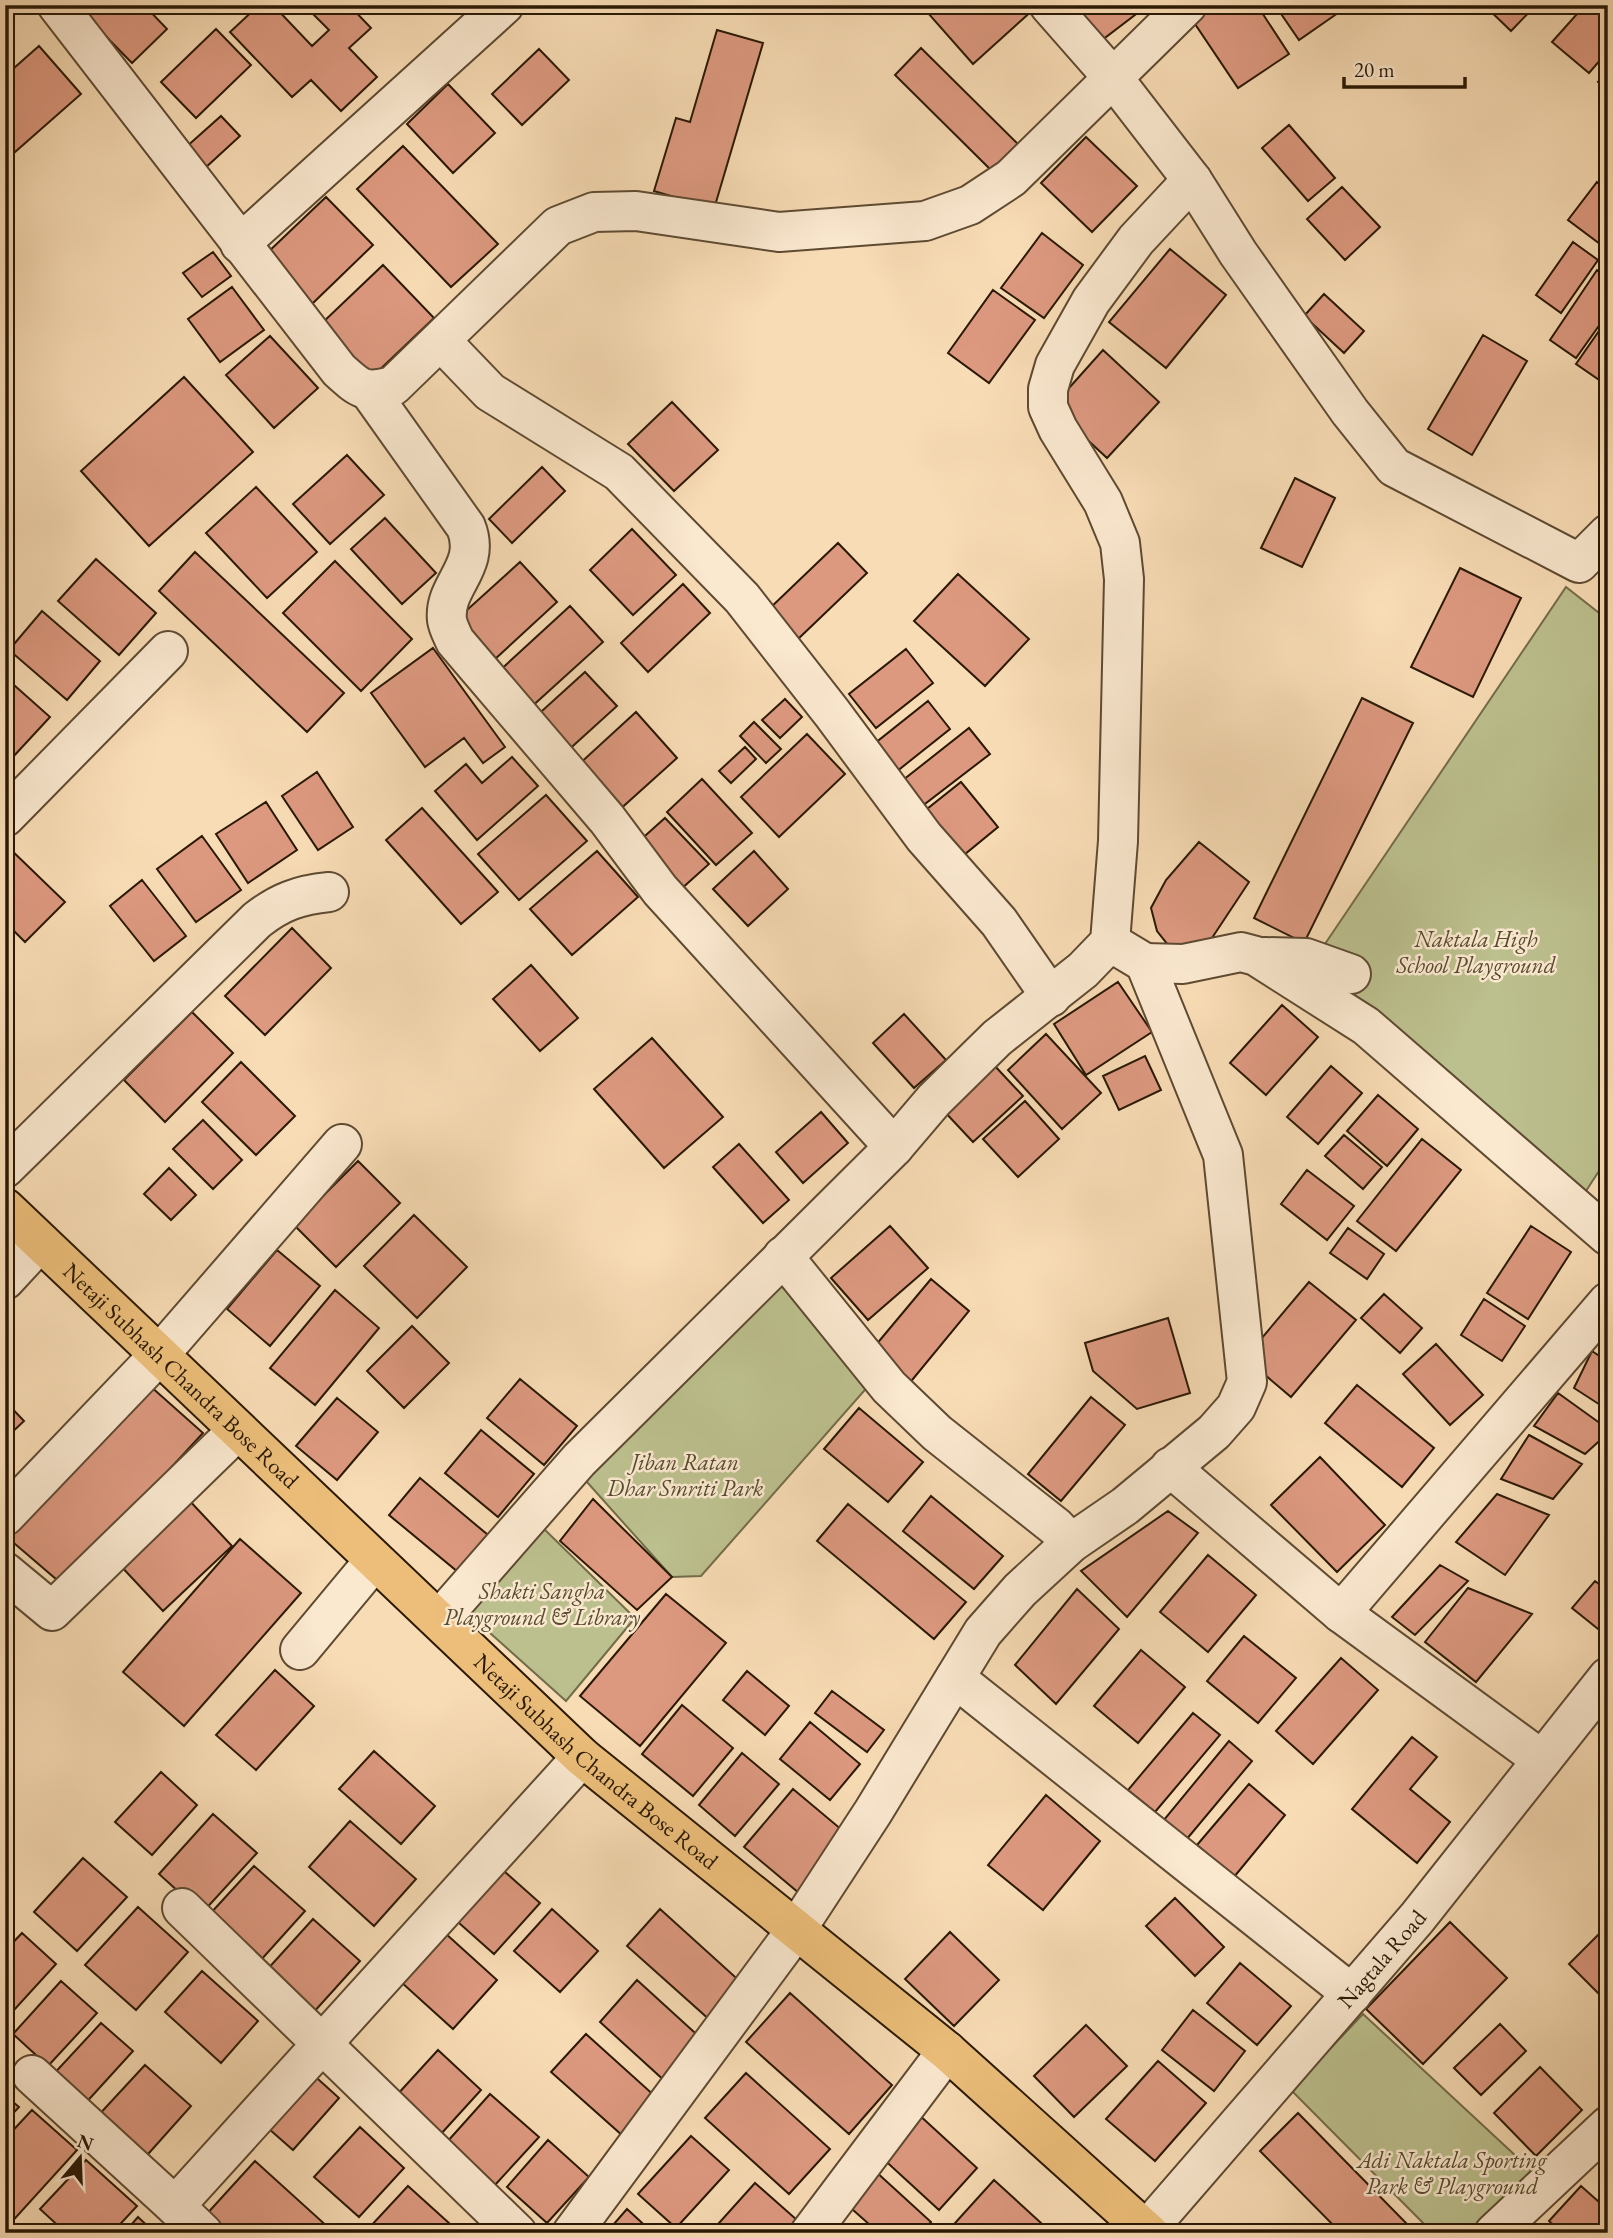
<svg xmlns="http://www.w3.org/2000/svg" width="1613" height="2238" viewBox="0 0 1613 2238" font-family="'EB Garamond',serif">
	<rect width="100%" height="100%" fill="#f8dcb5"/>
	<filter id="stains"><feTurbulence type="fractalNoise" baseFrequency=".00286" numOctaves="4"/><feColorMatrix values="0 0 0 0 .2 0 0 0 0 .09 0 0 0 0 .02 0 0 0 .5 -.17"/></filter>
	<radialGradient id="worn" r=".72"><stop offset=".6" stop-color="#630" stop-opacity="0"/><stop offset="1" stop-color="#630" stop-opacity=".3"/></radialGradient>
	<path fill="#bcc08e" stroke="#736c4a" stroke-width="2" d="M1566 587 1608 620V1157L1575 1208 1304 975Z
		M780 1278 871 1383 701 1576 672 1577 578 1472Z
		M539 1524 635 1618 566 1701 462 1608Z
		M1363 2014 1532 2171 1474 2233H1433L1291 2090Z"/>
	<path fill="#dd9980" stroke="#2a1906" stroke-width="2" d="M95 5H144L167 29 132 63 85 15Z
		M259 5H273L312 46 329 30 304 5H349L371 28 349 48 377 77 341 111 311 80 292 97 230 32Z
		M936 5H1033L1035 8 973 64 927 12Z
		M1055 5H1148L1089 50Z
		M1210 5H1257L1289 54 1238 88 1191 18Z
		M1275 5H1348V6L1299 40Z
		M1484 5H1536L1511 31Z
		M1585 5H1608V51L1589 73 1552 42Z
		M216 29 251 65 196 118 161 82Z
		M717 30 763 43 714 209 654 191 676 118 690 122Z
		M39 46 81 94 15 152 5 141V76Z
		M921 48 1023 149 997 176 895 75Z
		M539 49 569 80 522 125 492 94Z
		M1608 71V90L1598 82Z
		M448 84 495 133 453 173 407 124Z
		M221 116 240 136 204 169 185 148Z
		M1289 125 1335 178 1308 201 1262 148Z
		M1086 137 1137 186 1092 232 1041 183Z
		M403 146 498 244 451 287 357 189Z
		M1597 182 1608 191V250L1568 220Z
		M1342 187 1380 227 1345 260 1307 219Z
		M326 197 373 245 312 304 265 255Z
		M1042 233 1083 265 1044 318 1001 288Z
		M1573 242 1598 260 1561 313 1536 295Z
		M1170 249 1226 295 1166 368 1109 322Z
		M213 252 231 276 202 297 183 273Z
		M383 265 434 318 371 378 320 325Z
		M1597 270 1608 277V313L1576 358 1550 340Z
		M232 287 264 330 220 362 188 319Z
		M993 290 1035 320 989 383 948 353Z
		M1324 294 1364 331 1344 353 1304 316Z
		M1608 318V386L1576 364Z
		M1483 335 1527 361 1472 455 1428 429Z
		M270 336 318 388 274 428 226 375Z
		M1103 350 1159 402 1107 458 1052 407Z
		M184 377 253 452 149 546 81 471Z
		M672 402 718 450 674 491 628 444Z
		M347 455 384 495 330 544 293 504Z
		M542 467 565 491 512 543 489 519Z
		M1295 478 1335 498 1302 567 1261 548Z
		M256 487 317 552 267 598 206 533Z
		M385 518 436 573 402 604 351 549Z
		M632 529 676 575 633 615 590 570Z
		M838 543 867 573 797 640 768 610Z
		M195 552 344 693 307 732 159 591Z
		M96 559 156 613 119 655 58 601Z
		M335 561 412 639 361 691 283 613Z
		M520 562 557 602 494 660 457 619Z
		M1460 568 1521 598 1473 697 1411 667Z
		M958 574 1029 639 985 686 914 621Z
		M683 584 710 613 648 672 621 643Z
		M570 606 603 642 529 709 496 674Z
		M42 611 100 661 67 700 9 650Z
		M433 648 505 747 483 763 464 738 425 767 371 693Z
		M906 649 933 683 876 728 849 694Z
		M585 672 617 706 564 754 532 720Z
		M5 677 50 717 12 758 5 752Z
		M1362 698 1413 723 1304 943 1254 918Z
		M785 699 802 717 780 738 762 720Z
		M928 701 950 729 896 772 874 744Z
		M636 712 677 758 617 812 576 767Z
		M754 722 781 749 766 763 740 736Z
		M969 728 990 754 917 810 898 784Z
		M807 734 845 774 779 837 741 797Z
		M745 747 756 759 731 783 719 771Z
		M512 757 538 786 477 840 435 791 466 764 482 783Z
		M317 772 353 827 318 850 282 796Z
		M702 779 752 833 716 865 667 812Z
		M961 782 998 827 959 859 922 813Z
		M546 795 587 841 519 900 478 854Z
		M266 802 297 850 248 883 216 834Z
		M422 808 498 892 461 924 386 840Z
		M665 818 709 864 680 890 637 843Z
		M202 836 241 890 196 922 157 869Z
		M1199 842 1249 882 1204 950 1180 960 1157 931 1151 908 1166 880Z
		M5 844 65 902 25 942 5 922Z
		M597 851 638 897 572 955 530 909Z
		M754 851 788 889 748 926 713 889Z
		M142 880 186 936 154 961 110 906Z
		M292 928 331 968 265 1035 225 996Z
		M531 965 578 1018 540 1051 493 999Z
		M1118 982 1152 1032 1086 1075 1054 1024Z
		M1282 1005 1318 1037 1266 1095 1230 1063Z
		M192 1012 233 1053 165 1122 124 1080Z
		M904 1014 946 1060 914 1088 873 1043Z
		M1046 1034 1101 1093 1062 1129 1008 1070Z
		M652 1038 723 1117 664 1168 594 1089Z
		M1145 1056 1161 1090 1119 1110 1103 1076Z
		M241 1062 295 1116 256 1155 202 1102Z
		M993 1064 1023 1096 973 1142 943 1110Z
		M1331 1066 1362 1093 1318 1144 1287 1117Z
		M1378 1095 1418 1129 1387 1166 1347 1131Z
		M1025 1101 1059 1139 1018 1177 983 1139Z
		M821 1112 848 1143 803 1183 776 1152Z
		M203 1120 242 1160 213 1189 173 1149Z
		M1344 1135 1382 1167 1363 1189 1325 1156Z
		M1422 1139 1461 1170 1396 1251 1357 1221Z
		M739 1144 789 1200 763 1223 713 1167Z
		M358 1161 400 1203 336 1267 294 1225Z
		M169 1168 196 1195 171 1220 144 1194Z
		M1307 1170 1354 1206 1327 1240 1281 1204Z
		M414 1215 467 1267 417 1318 364 1266Z
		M890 1226 928 1268 868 1320 831 1278Z
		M1531 1226 1571 1252 1528 1319 1487 1293Z
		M1348 1228 1384 1254 1367 1279 1330 1253Z
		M277 1250 320 1286 270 1346 227 1309Z
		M931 1279 969 1311 908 1385 870 1352Z
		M1309 1282 1356 1320 1291 1397 1245 1358Z
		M335 1290 379 1328 315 1405 270 1368Z
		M1384 1294 1422 1328 1400 1353 1361 1318Z
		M1484 1299 1525 1326 1502 1361 1461 1335Z
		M1168 1318 1190 1393 1137 1409 1093 1371 1085 1343Z
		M412 1326 449 1363 404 1408 367 1371Z
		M1436 1344 1483 1395 1450 1425 1403 1374Z
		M1592 1351 1608 1362V1410L1574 1388Z
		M520 1379 577 1426 544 1465 487 1418Z
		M149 1385 203 1433 63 1585 8 1538Z
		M1357 1385 1434 1448 1402 1487 1325 1423Z
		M1558 1393 1608 1429V1433L1585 1454 1534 1426Z
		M1091 1397 1125 1425 1061 1501 1028 1474Z
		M337 1398 378 1432 337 1480 296 1446Z
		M5 1401 24 1421 5 1439Z
		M859 1408 923 1462 888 1502 824 1449Z
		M481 1430 534 1474 498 1517 445 1473Z
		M1529 1435 1582 1464 1553 1499 1501 1479Z
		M1320 1457 1385 1525 1337 1572 1271 1505Z
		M420 1478 488 1535 458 1572 389 1515Z
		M1497 1494 1549 1515 1505 1575 1456 1542Z
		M931 1496 1003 1556 974 1589 903 1531Z
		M187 1498 232 1546 163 1611 118 1563Z
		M593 1499 672 1577 637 1610 560 1541Z
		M848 1504 966 1602 934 1639 817 1541Z
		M1168 1511 1198 1533 1127 1617 1081 1571Z
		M240 1539 301 1593 184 1726 123 1672Z
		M1208 1555 1256 1595 1208 1652 1160 1612Z
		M1440 1565 1468 1581 1415 1635 1392 1617Z
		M1595 1581 1608 1591V1637L1572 1608Z
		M1468 1588 1532 1614 1476 1682 1425 1642Z
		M1077 1589 1119 1629 1056 1704 1015 1665Z
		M666 1594 726 1643 640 1746 580 1696Z
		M1244 1636 1296 1678 1258 1723 1207 1681Z
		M1141 1650 1185 1687 1138 1743 1094 1706Z
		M1341 1658 1378 1690 1313 1764 1276 1731Z
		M275 1670 314 1706 256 1770 216 1735Z
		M747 1671 789 1706 765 1735 723 1700Z
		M832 1691 884 1730 867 1752 815 1713Z
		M682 1705 733 1748 693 1796 642 1754Z
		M1193 1713 1220 1735 1155 1812 1128 1790Z
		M810 1722 860 1764 830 1800 780 1759Z
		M1412 1737 1437 1757 1410 1789 1450 1822 1417 1863 1352 1809Z
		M1229 1741 1252 1761 1186 1840 1163 1821Z
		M374 1751 435 1806 401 1844 339 1789Z
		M742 1753 779 1784 735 1836 699 1805Z
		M161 1772 197 1805 152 1855 115 1822Z
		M1249 1784 1285 1815 1234 1877 1197 1845Z
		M793 1789 848 1835 799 1893 744 1847Z
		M1046 1795 1100 1841 1043 1910 988 1865Z
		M213 1814 257 1853 202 1913 159 1874Z
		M350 1821 416 1879 374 1926 309 1867Z
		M83 1858 127 1897 77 1951 34 1912Z
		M496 1864 540 1903 494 1954 450 1915Z
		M254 1866 305 1911 260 1961 209 1915Z
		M1175 1898 1224 1947 1195 1976 1146 1926Z
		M138 1907 188 1952 136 2010 85 1965Z
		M552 1909 598 1951 560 1992 514 1951Z
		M660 1909 744 1985 711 2021 627 1946Z
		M313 1919 360 1961 312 2014 265 1972Z
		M1450 1922 1507 1978 1423 2064 1366 2009Z
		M1608 1925V2003L1569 1964Z
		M950 1932 999 1980 954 2026 905 1979Z
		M22 1933 56 1964 5 2020V1951Z
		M445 1933 497 1980 453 2029 401 1982Z
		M1240 1963 1291 2006 1257 2045 1207 2003Z
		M202 1971 258 2021 221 2063 165 2012Z
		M637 1980 705 2042 667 2083 600 2022Z
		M61 1981 97 2013 48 2066 13 2034Z
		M790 1993 892 2085 849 2134 746 2042Z
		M1193 2010 1245 2051 1214 2091 1162 2050Z
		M101 2023 133 2051 82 2107 50 2078Z
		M1500 2024 1526 2051 1481 2095 1454 2068Z
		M1086 2025 1127 2066 1074 2117 1034 2076Z
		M586 2034 657 2098 623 2136 551 2072Z
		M438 2050 481 2090 440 2135 396 2096Z
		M1158 2061 1206 2103 1155 2161 1106 2119Z
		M145 2065 191 2106 141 2162 95 2119Z
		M1540 2067 1582 2110 1536 2156 1494 2113Z
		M308 2070 339 2098 293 2150 261 2122Z
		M746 2073 830 2149 789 2194 705 2118Z
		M490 2094 539 2137 495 2185 447 2142Z
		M5 2095 19 2107 5 2122Z
		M32 2110 77 2150 9 2225 5 2222V2139Z
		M917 2113 977 2168 939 2210 879 2155Z
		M1298 2113 1406 2223 1396 2233H1341L1260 2151Z
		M360 2127 404 2168 359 2217 314 2177Z
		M691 2136 729 2170 676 2228 638 2194Z
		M548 2140 589 2177 547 2223 507 2187Z
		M86 2160 137 2206 112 2233H66L40 2209Z
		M255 2161 329 2228 325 2233H222L204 2217Z
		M874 2170 931 2222 921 2233H879L844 2202Z
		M994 2180 1052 2233H946Z
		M755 2183 797 2220 786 2233H710Z
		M408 2186 460 2233H372L368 2229Z
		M1581 2186 1608 2210V2233H1562L1549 2221Z
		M627 2209 653 2233H606Z
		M138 2217 155 2233H124Z"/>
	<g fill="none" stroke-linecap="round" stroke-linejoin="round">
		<g stroke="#5e4a32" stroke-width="42">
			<g id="minor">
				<path d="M57 5 339 370C361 390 364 393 393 386L558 226 594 212 636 211 779 232 925 221 970 205 1011 178 1187 5"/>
				<path d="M1049 5 1114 79 1192 180 1238 253 1350 412 1394 467 1579 563 1608 534"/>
				<path d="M240 244 504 5"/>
				<path d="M441 341 490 392 619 472 742 598 832 713 924 837 999 922 1051 997"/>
				<path d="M370 392 466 527C482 567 443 585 447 620 448 627 452 634 455 641L607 819 660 890 894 1147 579 1460 439 1620"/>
				<path d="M5 817 168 651"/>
				<path d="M1265 957 1306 958 1351 974"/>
				<path d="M1145 963 1183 964 1241 952 1256 956 1366 1026 1608 1236"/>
				<path d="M894 1147 934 1100 997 1038 1083 970 1110 942 1118 841 1124 579 1120 543 1103 502 1058 429 1048 407V389L1055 365 1091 301 1136 240 1192 180"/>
				<path d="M5 1168 257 920C280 902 299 895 329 892"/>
				<path d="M783 1256 889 1387 937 1433 1056 1527 1071 1543"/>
				<path d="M5 1280 40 1242"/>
				<path d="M1170 1467 1341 1613 1542 1760"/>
				<path d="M5 1516 159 1355 342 1144"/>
				<path d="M5 1572 52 1611 237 1431"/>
				<path d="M1341 1613 1608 1302"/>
				<path d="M300 1650 374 1561"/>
				<path d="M955 1678 1352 1994"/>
				<path d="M182 1908 517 2233"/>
				<path d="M32 2075 175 2206"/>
				<path id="s1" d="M1146 2231 1417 1918 1608 1677"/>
				<path d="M203 2233 175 2206 582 1757"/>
				<path d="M572 2233 796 1930 873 1812 983 1632 1020 1590 1071 1543 1125 1506 1214 1432 1236 1407 1247 1382 1223 1155 1145 963 1110 942"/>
				<path d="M810 2233 947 2051"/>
				<path d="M1494 2233 1608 2126"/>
			</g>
		</g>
		<g stroke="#2a1906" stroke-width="42">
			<g id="major">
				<path id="s2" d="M5 1208 582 1757 947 2051 1149 2233"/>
			</g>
		</g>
		<use href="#minor" stroke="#fae8cf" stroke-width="38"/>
		<use href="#major" stroke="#ecbe7a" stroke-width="38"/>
	</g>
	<g text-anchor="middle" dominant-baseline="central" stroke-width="5" stroke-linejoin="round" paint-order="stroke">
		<g font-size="23" font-style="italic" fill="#564b2f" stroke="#fae8cf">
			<text x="1476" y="939">Naktala High<tspan x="1476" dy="26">School Playground</tspan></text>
			<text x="685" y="1462">Jiban Ratan<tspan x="685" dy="26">Dhar Smriti Park</tspan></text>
			<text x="542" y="1591">Shakti Sangha<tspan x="542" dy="26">Playground &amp; Library</tspan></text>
			<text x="1452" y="2160">Adi Naktala Sporting<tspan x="1452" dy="26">Park &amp; Playground</tspan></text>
		</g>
		<g font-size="23" fill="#2a1906" stroke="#fae8cf">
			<text stroke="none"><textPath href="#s2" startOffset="243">Netaji Subhash Chandra Bose Road</textPath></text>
			<text stroke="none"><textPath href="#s2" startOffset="810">Netaji Subhash Chandra Bose Road</textPath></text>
			<text stroke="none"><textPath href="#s1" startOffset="360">Nagtala Road</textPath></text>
		</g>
	</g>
	<rect width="1613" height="2238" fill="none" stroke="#f8dcb5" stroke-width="28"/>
	<rect x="7" y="7" width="1599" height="2224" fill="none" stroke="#2a1906" stroke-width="3.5"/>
	<rect x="14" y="14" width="1585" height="2210" fill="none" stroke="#2a1906" stroke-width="2"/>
	<g transform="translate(80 2158) rotate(19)" stroke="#fae8cf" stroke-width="5" paint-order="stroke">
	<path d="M0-5L12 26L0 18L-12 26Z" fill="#2a1906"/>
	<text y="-10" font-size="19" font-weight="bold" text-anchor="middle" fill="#2a1906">N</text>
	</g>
	<path d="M1344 77v10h121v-10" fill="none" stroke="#2a1906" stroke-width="3.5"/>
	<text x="1354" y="77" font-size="21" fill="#2a1906" stroke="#fae8cf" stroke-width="5" paint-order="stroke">20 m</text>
	<rect width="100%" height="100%" filter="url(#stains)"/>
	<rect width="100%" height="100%" fill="url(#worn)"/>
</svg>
